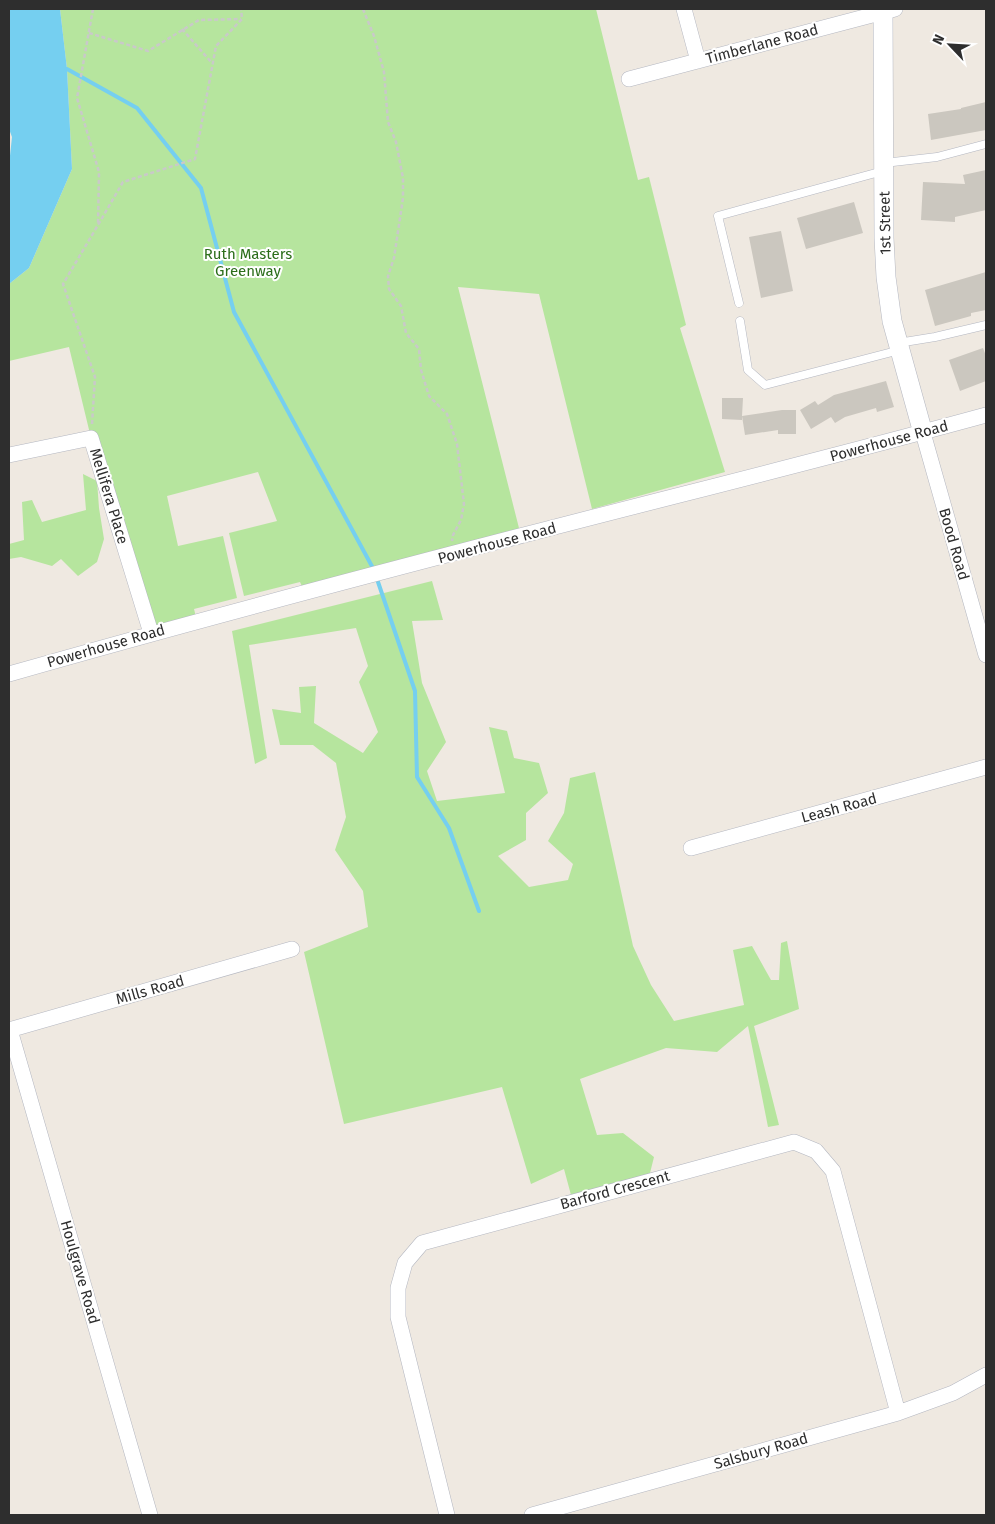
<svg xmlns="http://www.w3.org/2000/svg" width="995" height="1524" viewBox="0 0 995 1524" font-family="'Fira Sans',sans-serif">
	<rect width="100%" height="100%" fill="#efe9e1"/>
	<path fill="#b6e59e" d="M60 9H596L638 180 649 177 686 325 680 328 725 472 592 509 539 294 458 287 521 536 305 593 300 582 244 596 229 533 277 521 258 472 167 496 178 546 223 536 237 598 194 609 197 621 151 633 91 438 69 347 9 361V284L29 268 72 169 67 69Z
		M83 474 97 481 99 508 104 539 97 562 78 576 61 559 52 566 21 557 9 559V544L24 540 22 502 32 500 42 522 86 510Z
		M432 581 443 620 412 621 422 683 446 742 427 771 437 801 505 793 489 727 507 731 514 758 539 763 548 793 526 813V840L498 856 529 887 568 880 573 864 548 841 564 813 570 778 595 772 633 946 651 985 674 1021 744 1005 733 950 752 946 771 980H779L781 943 787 941 799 1009 754 1026 779 1125 768 1127 748 1026 717 1052 666 1048 580 1079 597 1135 623 1133 654 1157 649 1177 571 1195 564 1169 531 1184 502 1087 344 1124 304 952 368 927 363 891 335 850 346 817 336 763 313 745H280L272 709 301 713 299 687 316 686 314 723 363 753 378 732 359 682 368 666 356 628 249 645 267 758 255 764 232 631Z"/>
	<path fill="#75cff0" d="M9 9H60L67 69 72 169 29 268 9 284V165L12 137 9 129Z"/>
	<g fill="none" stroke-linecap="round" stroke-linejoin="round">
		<path stroke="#75cff0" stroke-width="4" d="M67 69 137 108 201 188 234 312 374 570
			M376 576 415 691 417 777 449 828 479 911"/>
	</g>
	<path fill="#cbc7bf" d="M986 102V130L931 140 928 114 961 109V108Z
		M986 170V210L955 217V222L921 220 923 182 965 184 963 175Z
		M854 202 863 233 806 249 797 218Z
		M781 231 793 291 761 298 749 237Z
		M986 272V310L971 313V316L935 326 925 290Z
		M983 348 986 356V381L960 391 949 360Z
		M886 381 894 407 877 412 876 408 845 417 835 423 831 417 811 429 800 410 815 401 818 405 834 395Z
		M722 398H743L742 416 782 410H796V434H778V430L745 435 742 416V420L722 419Z"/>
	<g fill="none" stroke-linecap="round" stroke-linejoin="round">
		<g stroke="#b4b7c1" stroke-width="9">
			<path id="service" d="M884 163 937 157 986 144
				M739 303 718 216 883 171
				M740 321 748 370 765 385 900 350
				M898 343 935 337 986 325"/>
		</g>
		<g stroke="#b4b7c1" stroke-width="16">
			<path id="minor" d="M684 9 698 61
				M629 79 895 9
				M923 433 986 655
				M9 455 91 438 151 633
				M9 674C198 620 388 570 578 521 714 486 851 452 986 415
				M691 848 986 767
				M9 1030 292 949
				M10 1030 150 1515
				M447 1515 398 1317V1288L405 1263 422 1243 794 1142 816 1151 833 1171 898 1413
				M532 1515 898 1413 953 1393 986 1375"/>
		</g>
		<g stroke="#b4b7c1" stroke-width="20">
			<path id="tertiary" d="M883 9 884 238 886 277 892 321 923 433"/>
		</g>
		<path stroke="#c9c9c9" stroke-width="2.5" stroke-dasharray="4 2.5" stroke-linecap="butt" d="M93 9 77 98 99 172 98 225 123 182 195 159 216 46 242 19 241 9
			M363 9 374 36 384 72 388 122 396 142 403 178V198L394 258 388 276 389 289 401 306 406 333 419 349 421 370 429 396 447 414 457 444 464 504 461 520 453 535 452 541
			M182 29 212 63
			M89 33 148 51 199 20 241 19
			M92 424 95 377 63 284 98 225"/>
		<use href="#service" stroke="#fff" stroke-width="8"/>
		<use href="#minor" stroke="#fff" stroke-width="15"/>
		<use href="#tertiary" stroke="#fff" stroke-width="19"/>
	</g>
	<g text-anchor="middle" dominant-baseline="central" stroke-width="4" stroke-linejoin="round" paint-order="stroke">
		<g font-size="15" fill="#2e2e2e" stroke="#fff">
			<text transform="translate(762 44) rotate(-15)">Timberlane Road</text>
			<text transform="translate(885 223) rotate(-91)">1st Street</text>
			<text transform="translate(889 441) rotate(-15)">Powerhouse Road</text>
			<text transform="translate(109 496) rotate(73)">Mellifera Place</text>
			<text transform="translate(497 543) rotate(-15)">Powerhouse Road</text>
			<text transform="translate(954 544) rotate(74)">Bood Road</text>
			<text transform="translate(106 646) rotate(-16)">Powerhouse Road</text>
			<text transform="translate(839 808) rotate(-15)">Leash Road</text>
			<text transform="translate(150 990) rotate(-16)">Mills Road</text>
			<text transform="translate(615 1190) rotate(-15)">Barford Crescent</text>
			<text transform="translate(80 1272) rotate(74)">Houlgrave Road</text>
			<text transform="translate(761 1451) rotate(-16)">Salsbury Road</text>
		</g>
		<g font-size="15" fill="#2c6e1b" stroke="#fff">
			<text x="248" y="254">Ruth Masters<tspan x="248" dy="17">Greenway</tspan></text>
		</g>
	</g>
	<rect width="995" height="1524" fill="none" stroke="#2e2e2e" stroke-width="20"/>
	<g transform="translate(950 45) rotate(295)" stroke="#ffffff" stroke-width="4" paint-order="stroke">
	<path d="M0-4L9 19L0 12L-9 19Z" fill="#2e2e2e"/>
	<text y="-8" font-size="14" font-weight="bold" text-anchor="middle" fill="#2e2e2e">N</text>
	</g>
</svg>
